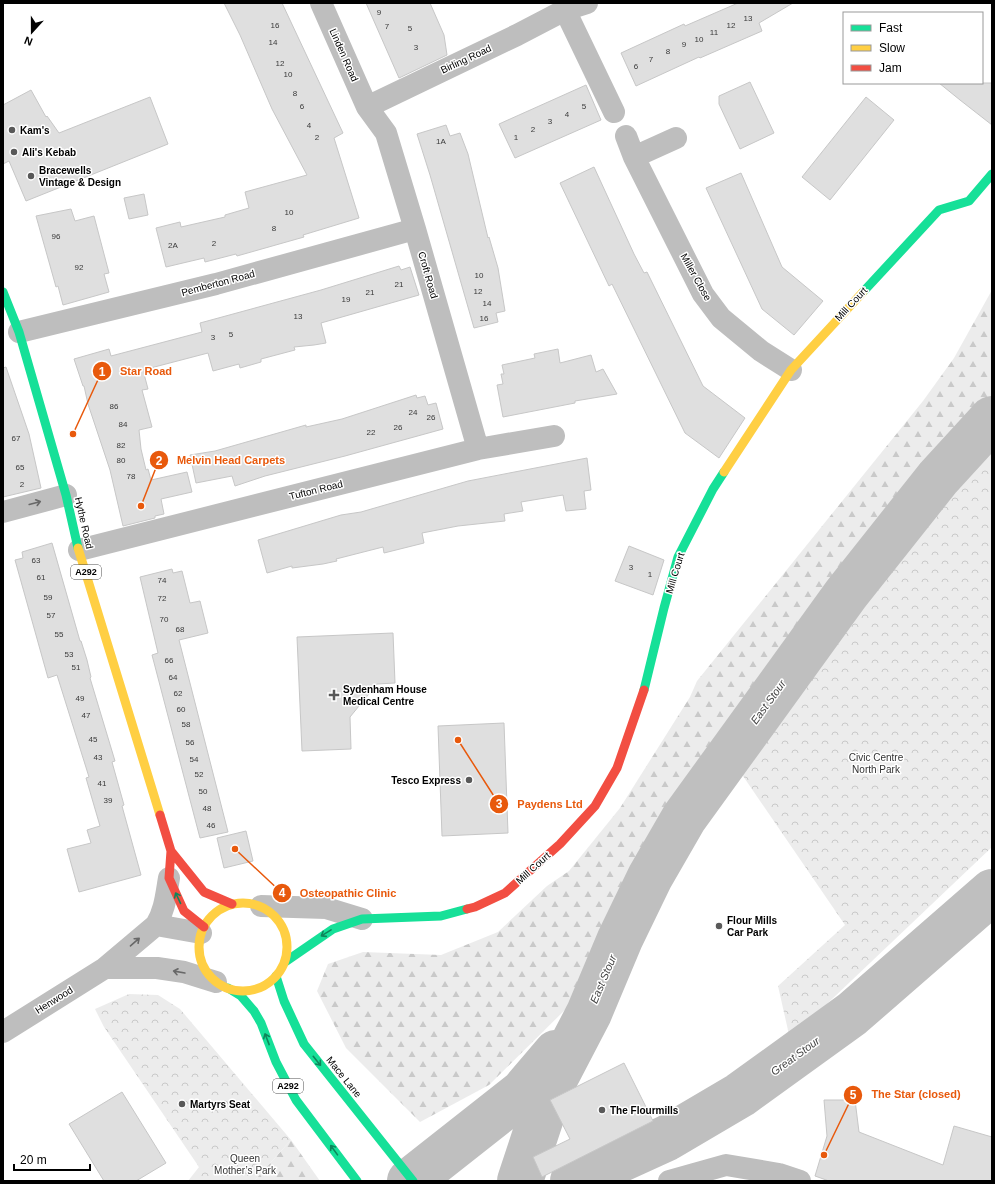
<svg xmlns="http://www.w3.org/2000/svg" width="995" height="1184" viewBox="0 0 995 1184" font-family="Arial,sans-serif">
	<defs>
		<pattern id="forest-firs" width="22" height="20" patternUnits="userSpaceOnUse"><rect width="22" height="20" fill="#ececec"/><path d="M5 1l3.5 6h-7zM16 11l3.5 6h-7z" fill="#c9c9c9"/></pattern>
		<pattern id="park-crowns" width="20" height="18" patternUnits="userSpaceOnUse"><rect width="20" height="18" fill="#ececec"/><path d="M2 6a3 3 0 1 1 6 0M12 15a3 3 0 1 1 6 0" fill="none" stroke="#c9c9c9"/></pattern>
	</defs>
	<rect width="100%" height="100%" fill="#fff"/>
	<path fill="url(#forest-firs)" d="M992 290V416L857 571 751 707 694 784 640 869 598 938 574 1001 489 1085 420 1122 346 1048 317 991 328 964 363 952 441 955 498 932 547 886 569 871 620 808 690 697 697 681 923 401 954 358Z
		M291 1140 320 1181H254Z"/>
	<path fill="url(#park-crowns)" d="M992 439V847L790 1039 778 986 845 925 730 757Z
		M129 994 158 995 180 1009 291 1140 254 1181H188L199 1167 104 1027 95 1009Z"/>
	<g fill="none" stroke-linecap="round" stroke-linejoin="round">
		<path stroke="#bfbfbf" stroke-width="46" d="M410 1181 523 1092 556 1053
			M520 1181 552 1084 589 1013 620 939 650 877 684 818 846 594 938 478 992 419
			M573 1181 667 1138 740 1095 852 1014 992 892"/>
	</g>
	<path fill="#dfdfdf" stroke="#c7c7c7" d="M224 3H282L343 133 334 138 359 218 303 235 304 237 237 256 236 254 205 262 204 258 166 267 156 228 180 222 181 227 225 217V215L249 208 245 192 307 175 272 109 240 35Z
		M366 3H430L444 35 447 55 399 78Z
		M738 3H793L759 23 762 31 700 58 699 57 636 86 621 53 684 24 685 26Z
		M750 82 774 133 740 149 719 104V96Z
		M939 83H992V125L960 100Z
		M586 85 601 120 515 158 499 124Z
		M31 90 46 117 47 116 59 133 150 97 168 144 26 201 9 161 3 164V105Z
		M866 97 894 120 830 200 802 177Z
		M446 125 450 136 460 133 468 154 488 238 489 237 498 268 505 311 496 313 498 322 474 328 430 175 417 134Z
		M594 167 634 254 644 273 647 272 703 386 745 418 719 458 685 433 612 284 609 286 560 183Z
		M741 173 782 267 823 301 794 335 762 309 706 188Z
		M144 194 148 215 129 219 124 198Z
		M71 209 75 221 94 216 109 273 104 274 109 292 63 305 58 286 56 287 49 262 36 216Z
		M399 266 401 270 410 267 419 295 321 323 326 343 314 345 294 347 295 350 261 359V362L240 368 239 364 213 371 208 353 143 370 148 389 142 390 152 427 139 430 141 449 146 470 148 469 151 480 187 472 192 492 161 499 164 514 155 516V518L123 526 110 470 88 404 84 386H83L74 359 109 349 111 356 202 332 200 323 321 290Z
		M558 349 560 363 591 355 596 372 603 369 617 394 575 401V403L503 417 497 385 503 384 501 374H504L502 365 535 358 534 354Z
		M6 367 29 434 41 488 3 497V368Z
		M416 395 417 398 425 396 428 405 436 403 443 429 345 456 265 476 235 486 232 476 196 483 190 455 215 451 306 425V427L342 419Z
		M587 458 591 490 584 491 586 509 566 511 563 495 521 502 523 511 504 514 505 521 458 526 422 533 424 543 384 553 383 547 336 559 337 561 323 564 292 568V566L267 573 258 540 341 515 361 512 468 481Z
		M52 543 80 641H81L87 660 91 677 90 678 115 761 112 762 124 805 122 806 141 875 79 892 67 849 91 843 87 830 100 826 86 778 89 777 57 675 48 678 15 560 23 558 22 552Z
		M629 546 664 560 653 595 615 581Z
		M172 569 173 573 182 571 190 603 200 601 208 633 179 640 228 832 200 838 152 655 158 653 140 577Z
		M393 633 395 683 377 684 350 717 351 749 302 751 297 637Z
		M504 723 508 833 442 836 438 726Z
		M246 831 253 861 224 868 217 838Z
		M624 1063 653 1121 542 1177 533 1157 570 1139 550 1100Z
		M122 1092 166 1163 136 1181H104L69 1124Z
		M824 1100H855L859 1132 943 1165 954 1126 992 1137V1181H829L815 1176 827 1136Z"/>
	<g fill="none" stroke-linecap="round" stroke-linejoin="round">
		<path stroke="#bebebe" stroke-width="22" d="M321 3 367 107 386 133 415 229 478 449
			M565 10 614 112
			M367 107 517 35 565 10 587 3
			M626 136 634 157 703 294 721 318 761 351 791 370
			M634 157 676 138
			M19 332 216 284 415 229
			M3 512 66 495
			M79 550 478 449 554 436
			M261 906 326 908 362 919
			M156 925C165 910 166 895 169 878
			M105 968H157L184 972 216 982
			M3 1032 105 968 156 925 201 933
			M669 1181 726 1165 779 1174 800 1181"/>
		<path stroke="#16e098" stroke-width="9" d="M3 292 19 332 66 495 78 548
			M863 292 939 210 969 201 992 174
			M644 690 664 608 678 557 713 489 724 472
			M285 962 333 929 362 919 441 916 467 909
			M276 976 284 1001 304 1044 413 1181
			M228 988 241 996 254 1011 261 1023 276 1062 296 1100 357 1181"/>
		<path stroke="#ffcf43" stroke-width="9" d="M724 472 791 370 863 292
			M78 548 160 815
			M199 947a44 44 0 1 1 88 0a44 44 0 1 1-88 0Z"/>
		<path stroke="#f24e42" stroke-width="9" d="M160 815 171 851 169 878 184 911 204 927
			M171 851 204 892 232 904
			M467 909 475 907 505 893 560 844 595 806 617 768 644 690"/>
	</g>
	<defs><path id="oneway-shaft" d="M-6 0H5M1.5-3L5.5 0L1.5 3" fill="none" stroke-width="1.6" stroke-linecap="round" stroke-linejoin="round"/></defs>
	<g stroke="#686868">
		<use href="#oneway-shaft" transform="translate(35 503) rotate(-15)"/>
		<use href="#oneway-shaft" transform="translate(135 942) rotate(-41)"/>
		<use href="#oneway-shaft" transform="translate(179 972) rotate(-170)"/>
	</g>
	<g stroke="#0d865b">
		<use href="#oneway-shaft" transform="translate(178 898) rotate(-115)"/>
		<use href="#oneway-shaft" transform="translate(326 933) rotate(148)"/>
		<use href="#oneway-shaft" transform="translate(267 1039) rotate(-111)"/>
		<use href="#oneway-shaft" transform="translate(317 1061) rotate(51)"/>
		<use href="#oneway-shaft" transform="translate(334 1150) rotate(-126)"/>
	</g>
	<g fill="#595959" stroke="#fff" stroke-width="1.5">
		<circle cx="12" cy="130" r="4"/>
		<circle cx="14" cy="152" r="4"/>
		<circle cx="31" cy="176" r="4"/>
		<path d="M332 689h4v4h4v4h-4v4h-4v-4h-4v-4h4z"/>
		<circle cx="469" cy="780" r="4"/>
		<circle cx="719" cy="926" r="4"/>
		<circle cx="182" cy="1104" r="4"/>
		<circle cx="602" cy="1110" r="4"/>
	</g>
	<g text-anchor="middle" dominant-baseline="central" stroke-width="3" stroke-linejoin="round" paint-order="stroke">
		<g font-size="8" fill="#383838">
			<text x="379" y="12">9</text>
			<text x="748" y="18">13</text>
			<text x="275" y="25">16</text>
			<text x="731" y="25">12</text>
			<text x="387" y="26">7</text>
			<text x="410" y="28">5</text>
			<text x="714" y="32">11</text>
			<text x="699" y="39">10</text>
			<text x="273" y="42">14</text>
			<text x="684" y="44">9</text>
			<text x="416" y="47">3</text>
			<text x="668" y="51">8</text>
			<text x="651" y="59">7</text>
			<text x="280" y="63">12</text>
			<text x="636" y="66">6</text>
			<text x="288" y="74">10</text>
			<text x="295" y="93">8</text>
			<text x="302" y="106">6</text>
			<text x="584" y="106">5</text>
			<text x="567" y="114">4</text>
			<text x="550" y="121">3</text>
			<text x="309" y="125">4</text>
			<text x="533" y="129">2</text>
			<text x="317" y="137">2</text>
			<text x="516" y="137">1</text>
			<text x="441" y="141">1A</text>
			<text x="289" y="212">10</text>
			<text x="274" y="228">8</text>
			<text x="56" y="236">96</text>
			<text x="214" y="243">2</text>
			<text x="173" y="245">2A</text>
			<text x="79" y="267">92</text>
			<text x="479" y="275">10</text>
			<text x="399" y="284">21</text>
			<text x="478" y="291">12</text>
			<text x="370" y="292">21</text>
			<text x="346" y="299">19</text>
			<text x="487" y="303">14</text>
			<text x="298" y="316">13</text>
			<text x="484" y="318">16</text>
			<text x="231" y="334">5</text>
			<text x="213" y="337">3</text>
			<text x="114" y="406">86</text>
			<text x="413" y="412">24</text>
			<text x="431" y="417">26</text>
			<text x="123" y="424">84</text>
			<text x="398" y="427">26</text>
			<text x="371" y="432">22</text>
			<text x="16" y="438">67</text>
			<text x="121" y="445">82</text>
			<text x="121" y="460">80</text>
			<text x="20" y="467">65</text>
			<text x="131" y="476">78</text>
			<text x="22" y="484">2</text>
			<text x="36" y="560">63</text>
			<text x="631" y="567">3</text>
			<text x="650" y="574">1</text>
			<text x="41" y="577">61</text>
			<text x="162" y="580">74</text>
			<text x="48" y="597">59</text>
			<text x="162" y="598">72</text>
			<text x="51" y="615">57</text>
			<text x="164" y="619">70</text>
			<text x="180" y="629">68</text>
			<text x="59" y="634">55</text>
			<text x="69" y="654">53</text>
			<text x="169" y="660">66</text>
			<text x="76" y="667">51</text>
			<text x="173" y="677">64</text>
			<text x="178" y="693">62</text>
			<text x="80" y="698">49</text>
			<text x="181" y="709">60</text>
			<text x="86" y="715">47</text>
			<text x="186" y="724">58</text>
			<text x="93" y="739">45</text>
			<text x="190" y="742">56</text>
			<text x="98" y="757">43</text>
			<text x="194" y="759">54</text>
			<text x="199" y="774">52</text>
			<text x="102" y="783">41</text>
			<text x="203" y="791">50</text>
			<text x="108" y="800">39</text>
			<text x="207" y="808">48</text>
			<text x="211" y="825">46</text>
		</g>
		<g fill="#fff" stroke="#4c4c4c" stroke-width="1">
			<rect x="71" y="565" width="30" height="14" rx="3"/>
			<rect x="273" y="1079" width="30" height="14" rx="3"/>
		</g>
		<g font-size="9" font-weight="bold" fill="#000">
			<text x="86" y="572">A292</text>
			<text x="288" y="1086">A292</text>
		</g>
		<g font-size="10" fill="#000" stroke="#fff">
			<text transform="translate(344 55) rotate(66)">Linden Road</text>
			<text transform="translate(466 59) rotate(-25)">Birling Road</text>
			<text transform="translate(428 275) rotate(74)">Croft Road</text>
			<text transform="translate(696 277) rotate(61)">Miller Close</text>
			<text transform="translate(218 283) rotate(-15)">Pemberton Road</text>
			<text transform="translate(851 304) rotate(-47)">Mill Court</text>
			<text transform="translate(316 490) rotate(-14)">Tufton Road</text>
			<text transform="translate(84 523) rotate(77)">Hythe Road</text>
			<text transform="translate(675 573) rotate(-73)">Mill Court</text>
			<text transform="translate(533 868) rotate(-42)">Mill Court</text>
			<text transform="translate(54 1000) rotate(-32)">Henwood</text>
			<text transform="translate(344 1077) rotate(51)">Mace Lane</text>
		</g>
		<g font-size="10" font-weight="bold" fill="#000" stroke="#fff" text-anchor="start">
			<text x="20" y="130">Kam's</text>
			<text x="22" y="152">Ali's Kebab</text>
			<text x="39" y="170">Bracewells<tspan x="39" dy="12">Vintage &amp; Design</tspan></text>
			<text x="343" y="689">Sydenham House<tspan x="343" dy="12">Medical Centre</tspan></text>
			<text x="461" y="780" text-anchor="end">Tesco Express</text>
			<text x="727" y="920">Flour Mills<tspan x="727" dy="12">Car Park</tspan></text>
			<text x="190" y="1104">Martyrs Seat</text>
			<text x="610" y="1110">The Flourmills</text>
		</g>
		<g font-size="10" fill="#333" stroke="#fff">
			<text x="876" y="757">Civic Centre<tspan x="876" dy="12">North Park</tspan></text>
			<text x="245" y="1158">Queen<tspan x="245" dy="12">Mother’s Park</tspan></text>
		</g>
		<g font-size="11" font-style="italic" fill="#444" stroke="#fff">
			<text transform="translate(768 702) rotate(-54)">East Stour</text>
			<text transform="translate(603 979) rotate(-67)">East Stour</text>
			<text transform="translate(795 1056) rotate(-36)">Great Stour</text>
		</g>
	</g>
	<path fill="none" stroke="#e8590c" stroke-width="1.5" d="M73 434L102 371M141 506L159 460M458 740L499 804M235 849L282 893M824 1155L853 1095"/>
	<g fill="#e8590c" stroke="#fff" stroke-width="1.5">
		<circle cx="73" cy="434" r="4"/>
		<circle cx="141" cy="506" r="4"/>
		<circle cx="458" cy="740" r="4"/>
		<circle cx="235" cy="849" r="4"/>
		<circle cx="824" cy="1155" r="4"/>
		<circle cx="102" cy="371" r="10"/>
		<circle cx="159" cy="460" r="10"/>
		<circle cx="499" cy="804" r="10"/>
		<circle cx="282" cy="893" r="10"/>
		<circle cx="853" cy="1095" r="10"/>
	</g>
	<g font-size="12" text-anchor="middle" font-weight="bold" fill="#fff">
		<text x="102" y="376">1</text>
		<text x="159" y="465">2</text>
		<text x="499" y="808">3</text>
		<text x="282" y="897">4</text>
		<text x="853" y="1099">5</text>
	</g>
	<g font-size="11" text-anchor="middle" font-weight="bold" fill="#e8590c" stroke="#fff" stroke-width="3" stroke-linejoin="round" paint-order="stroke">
		<text x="146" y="375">Star Road</text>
		<text x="231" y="464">Melvin Head Carpets</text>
		<text x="550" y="808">Paydens Ltd</text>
		<text x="348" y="897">Osteopathic Clinic</text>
		<text x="916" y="1098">The Star (closed)</text>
	</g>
	<rect width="995" height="1184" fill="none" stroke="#000000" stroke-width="8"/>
	<rect x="843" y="12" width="140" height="72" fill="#ffffff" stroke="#999999"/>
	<rect x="851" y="25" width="20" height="6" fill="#16e098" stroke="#999999"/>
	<text x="879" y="32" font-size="12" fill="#000000">Fast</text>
	<rect x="851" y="45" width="20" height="6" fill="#ffcf43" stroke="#999999"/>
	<text x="879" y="52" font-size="12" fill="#000000">Slow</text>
	<rect x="851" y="65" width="20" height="6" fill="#f24e42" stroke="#999999"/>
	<text x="879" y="72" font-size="12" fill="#000000">Jam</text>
	<g transform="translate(32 32) rotate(201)" stroke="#ffffff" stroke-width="3" paint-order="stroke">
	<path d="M0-3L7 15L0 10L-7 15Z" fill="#000000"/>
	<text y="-6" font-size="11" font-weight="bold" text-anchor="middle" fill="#000000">N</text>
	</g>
	<path d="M14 1164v6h76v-6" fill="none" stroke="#000000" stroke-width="2"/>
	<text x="20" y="1164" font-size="12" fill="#000000" stroke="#ffffff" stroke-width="3" paint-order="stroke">20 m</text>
</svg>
